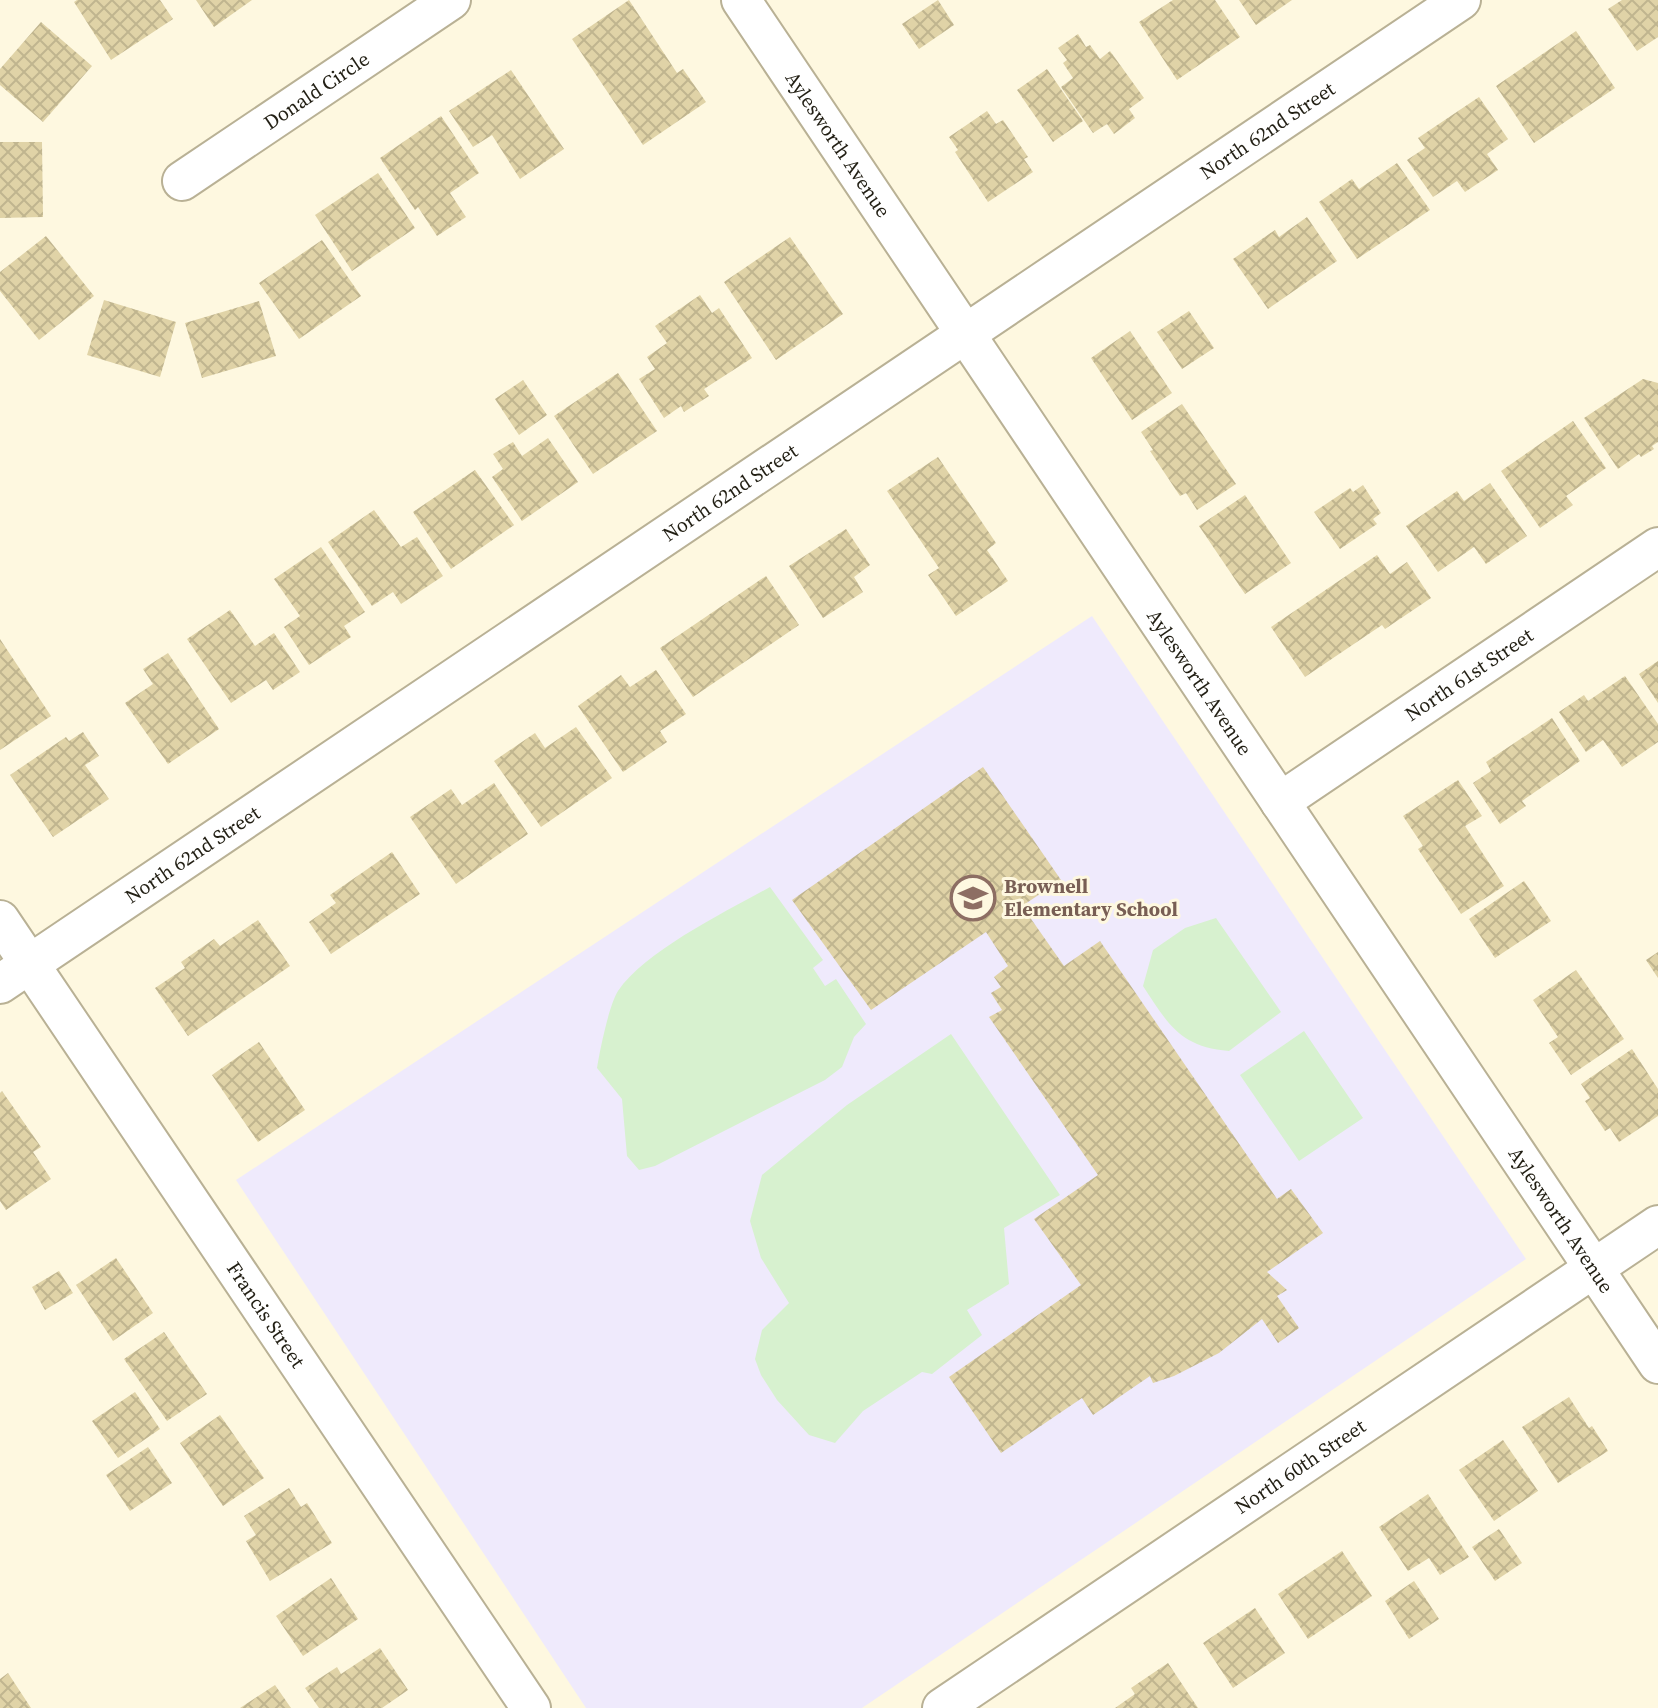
<svg xmlns="http://www.w3.org/2000/svg" width="1658" height="1708" viewBox="0 0 1658 1708" font-family="'Source Serif 4',serif">
	<defs>
		<pattern id="building-cross-hatch" width="8" height="8" patternUnits="userSpaceOnUse" patternTransform="scale(2)"><rect width="8" height="8" fill="#e0d3a7"/><path d="M0 0l8 8M0 8l8-8" fill="none" stroke="#c0b58f"/></pattern>
	</defs>
	<rect width="100%" height="100%" fill="#fef8e0"/>
	<path fill="#efeafc" d="M1092 616 1526 1259 862 1708H586L236 1180Z"/>
	<path fill="#d7f1cf" d="M770 887 823 960 813 968 825 986 836 979 866 1024 854 1037 842 1067 825 1080 655 1166 639 1170 627 1156 622 1099 597 1068C600 1050 609 1005 618 991 645 951 727 911 770 887Z
		M1216 918 1281 1012 1229 1051C1180 1047 1168 1024 1143 986L1153 950 1185 928Z
		M1304 1031 1363 1118 1299 1161 1240 1075Z
		M951 1034 1060 1195 1004 1228 1009 1284 967 1310 982 1335 932 1374 922 1372 863 1411 835 1443 809 1435 777 1400 761 1375 755 1359 762 1330 789 1303 761 1258 750 1221 762 1175 847 1105Z"/>
	<path fill="url(#building-cross-hatch)" d="M77 0H160L173 19 111 60 74 2Z
		M196 0H252L214 27Z
		M629 0 677 73 683 69 706 102 643 145 572 39Z
		M938 0 954 25 919 49 902 24Z
		M1173 0H1215L1240 37 1177 80 1139 22Z
		M1239 0H1292L1256 25Z
		M1622 0H1658V37L1637 51 1608 9Z
		M41 22 92 66 43 122 0 85V69Z
		M1576 31 1615 88 1534 143 1496 86Z
		M1078 34 1086 47 1090 45 1100 59 1110 51 1144 98 1129 109 1135 118 1114 134 1107 124 1093 133 1061 87 1073 78 1063 63 1067 60 1058 48Z
		M1047 69 1083 121 1053 142 1017 90Z
		M511 70 564 149 520 179 492 135 473 147 449 111Z
		M1479 97 1508 139 1487 154 1498 170 1465 192 1457 181 1433 197 1407 160 1425 148 1418 138Z
		M987 111 996 124 1003 120 1028 157 1024 159 1033 172 988 202 955 152 958 150 949 137Z
		M441 116 479 173 450 193 466 217 437 236 418 207 415 210 380 158Z
		M0 142H42L43 217 0 218Z
		M1397 163 1430 210 1357 259 1319 202 1352 179 1359 189Z
		M378 173 415 228 352 271 315 215Z
		M1307 217 1337 261 1268 309 1233 259 1275 230 1279 237Z
		M46 236 94 296 39 340 0 291V272Z
		M790 237 843 314 776 360 724 282Z
		M322 240 361 296 299 339 259 283Z
		M700 295 712 313 719 308 752 358 704 389 709 396 684 412 681 406 664 418 639 379 655 369 647 357 667 343 655 326Z
		M104 300 176 322 160 377 87 355Z
		M259 301 276 356 202 378 185 323Z
		M1189 311 1214 348 1182 369 1157 332Z
		M1130 331 1172 393 1132 420 1091 358Z
		M618 373 657 431 593 474 554 416Z
		M1643 379 1658 383V442L1652 446 1654 449 1641 457 1639 454 1618 469 1584 418Z
		M523 380 547 415 519 435 495 399Z
		M1182 404 1236 484 1197 510 1186 493 1180 496 1150 451 1153 450 1141 432Z
		M1573 421 1606 468 1566 496 1573 505 1540 528 1501 471Z
		M548 438 578 482 522 521 492 477 503 469 493 454 513 442 522 456Z
		M938 457 996 543 987 550 1008 581 956 616 928 575 939 568 887 491Z
		M475 470 514 525 451 569 413 512Z
		M1490 483 1527 536 1486 564 1474 547 1438 572 1406 526 1457 491 1464 501Z
		M1363 485 1381 513 1373 519 1377 524 1340 549 1314 512 1350 488 1353 492Z
		M1245 495 1291 563 1245 594 1199 526Z
		M374 510 401 547 417 537 443 576 401 604 393 592 372 606 328 542Z
		M846 529 870 565 854 577 863 592 823 618 789 566Z
		M321 547 365 612 344 626 351 637 309 665 284 627 300 616 274 579Z
		M1377 555 1390 574 1407 562 1431 598 1385 629 1382 625 1305 677 1271 627Z
		M766 576 799 625 693 697 660 648Z
		M230 610 255 646 274 633 300 672 273 690 266 680 231 703 187 639Z
		M0 639 51 716 0 750Z
		M168 653 219 729 168 764 125 703 153 684 143 669Z
		M1658 661V703L1639 674Z
		M656 670 686 714 660 731 667 742 623 772 578 706 621 675 630 687Z
		M1625 676 1658 724V742L1622 767 1603 740 1586 752 1559 712 1584 695 1588 701Z
		M1552 718 1580 761 1522 801 1526 806 1500 824 1473 783 1491 771 1486 762Z
		M576 727 612 778 541 827 494 761 535 733 545 748Z
		M83 732 99 756 85 765 109 799 53 837 10 775 66 737 69 741Z
		M983 767 1061 880 1022 906 1064 966 1100 941 1277 1199 1291 1189 1323 1233 1267 1272 1287 1290 1277 1296 1299 1328 1278 1343 1262 1319 1219 1353 1174 1376 1153 1383 1150 1376 1093 1415 1082 1398 1001 1453 949 1377 1081 1285 1034 1219 1098 1175 989 1017 1002 1010 991 993 1001 987 994 977 1008 966 986 932 871 1010 792 900Z
		M1458 780 1482 816 1465 826 1504 886 1461 914 1418 849 1423 846 1403 816Z
		M494 783 528 834 456 884 410 817 451 789 462 805Z
		M392 852 420 894 331 954 309 922 336 903 330 895Z
		M1524 881 1551 921 1495 958 1469 919Z
		M258 920 290 966 188 1036 155 988 185 968 181 962 214 939 220 946Z
		M1658 952V978L1646 960Z
		M1576 970 1624 1039 1571 1075 1549 1043 1558 1037 1533 1000Z
		M259 1042 305 1110 258 1142 212 1075Z
		M1632 1049 1658 1089V1116L1619 1142 1610 1128 1605 1131 1585 1101 1590 1098 1581 1084Z
		M2 1091 41 1147 33 1152 51 1179 6 1210 0 1201V1093Z
		M116 1258 153 1313 113 1341 76 1285Z
		M59 1271 73 1293 45 1310 32 1287Z
		M164 1332 207 1394 167 1421 124 1359Z
		M135 1392 160 1429 118 1458 92 1421Z
		M1569 1397 1589 1428 1592 1426 1608 1451 1558 1483 1522 1427Z
		M220 1415 264 1478 223 1506 180 1443Z
		M1503 1440 1538 1491 1494 1521 1459 1470Z
		M148 1447 172 1483 130 1511 106 1475Z
		M289 1488 301 1507 307 1503 332 1543 270 1581 246 1541 256 1535 244 1516Z
		M1428 1494 1469 1557 1440 1575 1429 1558 1408 1571 1379 1527Z
		M1499 1529 1522 1563 1495 1581 1472 1547Z
		M1342 1551 1372 1596 1308 1639 1278 1594Z
		M331 1578 358 1619 303 1656 276 1616Z
		M1414 1581 1439 1619 1409 1639 1385 1601Z
		M1255 1608 1285 1653 1233 1688 1203 1643Z
		M380 1648 408 1690 382 1708H319L305 1688 337 1667 341 1674Z
		M1168 1663 1198 1708H1115L1135 1694 1131 1688Z
		M8 1673 31 1708H0V1679Z
		M275 1685 291 1708H240Z"/>
	<g fill="none" stroke-linecap="round" stroke-linejoin="round">
		<g stroke="#b9b195" stroke-width="42">
			<g id="street">
				<path id="s1" d="M741 0 1658 1364"/>
				<path id="s2" d="M182 181 451 0"/>
				<path id="s3" d="M1280 802 1658 547"/>
				<path id="s4" d="M0 920 531 1708"/>
				<path id="s5" d="M0 984 1461 0"/>
				<path id="s6" d="M942 1708 1658 1225"/>
			</g>
		</g>
		<use href="#street" stroke="#fff" stroke-width="38"/>
	</g>
	<defs>
		<g id="school-ring" transform="scale(2.3)"><circle r="9.5" fill="#fef8e0" stroke="#8d6e63" stroke-width="1.5"/><path d="M0-5L7-2L0 1L-7-2ZM-4 1L0 2.5L4 1V4Q0 6-4 4Z" fill="#8d6e63"/></g>
	</defs>
	<g fill-rule="evenodd">
		<use href="#school-ring" x="973" y="898"/>
	</g>
	<g text-anchor="middle" dominant-baseline="central" stroke-width="6" stroke-linejoin="round" paint-order="stroke">
		<g font-size="20" fill="#221f14" stroke="#fef8e0">
			<text stroke="none"><textPath href="#s2" startOffset="162">Donald Circle</textPath></text>
			<text stroke="none"><textPath href="#s5" startOffset="1528">North 62nd Street</textPath></text>
			<text stroke="none"><textPath href="#s1" startOffset="174">Aylesworth Avenue</textPath></text>
			<text stroke="none"><textPath href="#s5" startOffset="880">North 62nd Street</textPath></text>
			<text stroke="none"><textPath href="#s3" startOffset="228">North 61st Street</textPath></text>
			<text stroke="none"><textPath href="#s1" startOffset="822">Aylesworth Avenue</textPath></text>
			<text stroke="none"><textPath href="#s5" startOffset="232">North 62nd Street</textPath></text>
			<text stroke="none"><textPath href="#s1" startOffset="1470">Aylesworth Avenue</textPath></text>
			<text stroke="none"><textPath href="#s4" startOffset="476">Francis Street</textPath></text>
			<text stroke="none"><textPath href="#s6" startOffset="432">North 60th Street</textPath></text>
		</g>
		<g font-size="20" font-weight="bold" fill="#785e54" stroke="#fef8e0" text-anchor="start">
			<text x="1004" y="886">Brownell<tspan x="1004" dy="23">Elementary School</tspan></text>
		</g>
	</g>
</svg>
